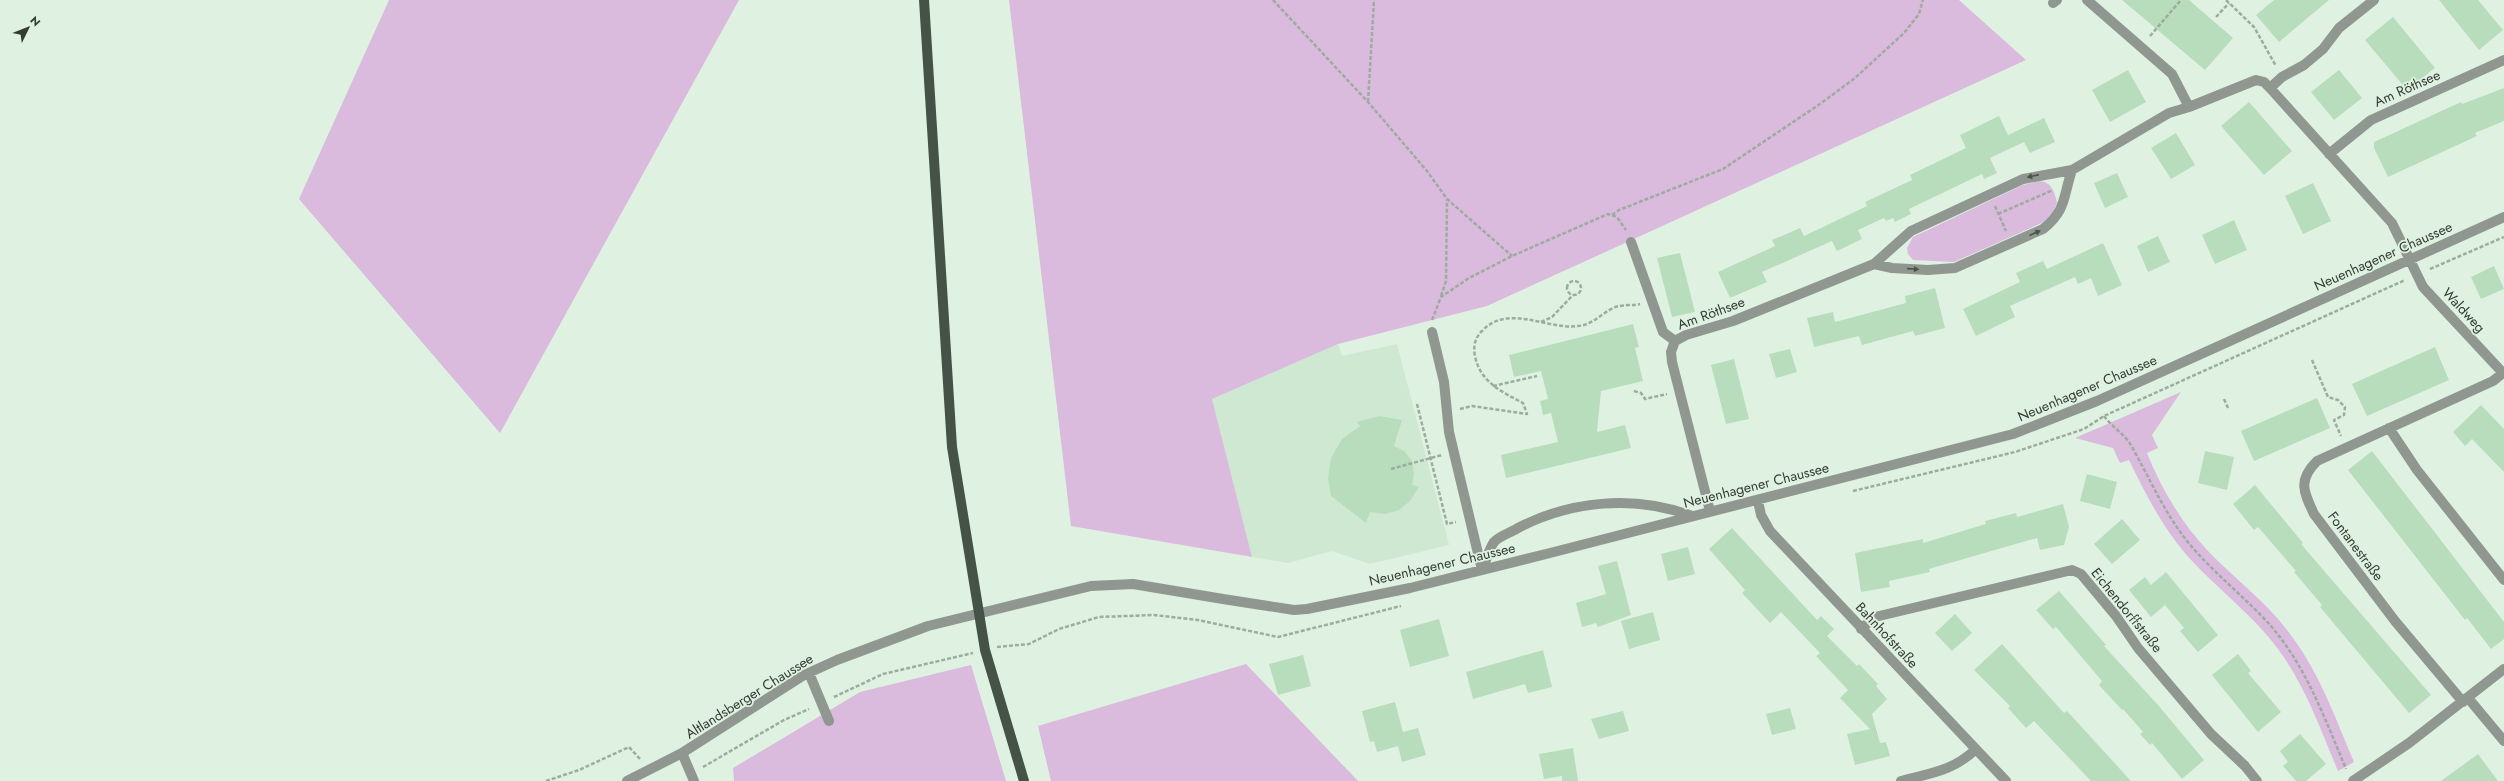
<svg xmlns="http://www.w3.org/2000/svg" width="2504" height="781" viewBox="0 0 2504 781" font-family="Jost,sans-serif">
	<rect width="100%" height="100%" fill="#dff2e1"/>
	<path fill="#cfe8d2" d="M1338 344 1342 356 1397 344 1449 545 1370 564 1332 551 1288 563 1252 557 1212 399Z"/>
	<path fill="#dabadd" d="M389 0H739L500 433 299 199Z
		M1009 0H1959L2026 60 1487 306 1338 344 1212 399 1252 557 1071 526Z
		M2039 181C2051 181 2055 192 2057 203L2053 212 2044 222 1954 262 1913 260 1908 254 1907 248 1913 237 2023 185Z
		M2181 392 2152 435 2158 448 2147 453C2161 488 2182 524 2208 551 2234 578 2264 600 2287 630 2318 669 2335 717 2354 762L2338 771C2321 730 2305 685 2278 649 2254 616 2221 592 2193 562 2165 532 2147 497 2129 460L2120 463 2113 448 2075 438Z
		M1246 664 1358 781H1051L1038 726Z
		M971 665 1006 781H734L733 768 860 692Z"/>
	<path fill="#b8ddbd" d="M2122 0H2189L2233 38 2205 70Z
		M2274 0H2329L2279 42 2256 15Z
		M2439 0H2478L2503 30 2479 50Z
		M2393 17 2435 68 2407 90 2365 40Z
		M2128 70 2146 102 2110 122 2092 90Z
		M2339 70 2362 98 2334 120 2311 92Z
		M2504 88V121L2475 133 2477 136 2388 177 2374 148V142L2461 102 2462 104Z
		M2249 102 2292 151 2264 175 2221 126Z
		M1999 116 2008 135 2044 118 2055 142 2030 153 2024 142 1990 158 1997 173 1984 179 1982 174 1909 209 1911 214 1895 222 1893 218 1886 221 1884 218 1858 230 1862 239 1837 251 1832 241 1762 272 1767 282 1730 298 1718 272 1775 246 1772 240 1800 228 1804 236 1867 206 1865 202 1912 180 1910 175 1966 148 1960 135Z
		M2176 133 2195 165 2171 179 2151 148Z
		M2117 173 2128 197 2105 208 2094 183Z
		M2313 183 2331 221 2303 234 2285 196Z
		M2234 220 2247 250 2215 264 2202 235Z
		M2158 236 2170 262 2148 272 2137 246Z
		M2103 243 2122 285 2098 296 2091 278 2078 284 2075 277 2010 306 2015 317 1976 336 1963 309 2020 282 2016 273 2043 261 2047 269Z
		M1680 253 1695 312 1672 317 1657 258Z
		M2494 266 2504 289 2481 299 2471 277Z
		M1935 288 1945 328 1915 336 1913 331 1862 345 1859 336 1814 347 1807 318 1833 312 1835 322 1906 303 1905 296Z
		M1633 324 1639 347 1635 348 1643 381 1601 391 1597 432 1625 425 1631 448 1506 478 1501 455 1558 442 1551 413 1543 415 1540 401 1548 399 1541 371 1514 377 1509 355Z
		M2435 347 2449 380 2367 416 2352 384Z
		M1790 349 1797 372 1776 378 1769 354Z
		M1734 359 1749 419 1726 424 1711 365Z
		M2317 398 2330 428 2254 461 2241 431Z
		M2481 405 2504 429V472L2472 439 2465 446 2453 432Z
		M1379 416 1402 420 1394 446 1404 451 1412 461 1414 474 1412 485 1419 487 1410 501 1399 510 1385 514 1370 512 1366 523 1331 496 1328 478 1331 458 1342 439 1360 426 1357 422Z
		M2205 451 2234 457 2227 490 2198 483Z
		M2372 451 2504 622V639L2491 649 2467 618 2465 620 2348 470Z
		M2087 474 2117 482 2110 509 2080 501Z
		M2255 485 2303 543 2301 544 2431 695 2409 713 2320 607 2322 605 2294 572 2296 571 2258 527 2254 530 2233 504Z
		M2063 504 2069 527 2064 545 2040 550 2037 538 1929 569 1930 572 1889 581 1890 587 1861 592 1855 553 1923 539V543L1986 524 1985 521 2016 513 2017 517Z
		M2122 519 2140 540 2112 564 2094 544Z
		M1732 528 1817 620 1821 616 1834 629 1827 636 1857 666 1859 664 1878 684 1876 686 1887 699 1872 714 1880 743 1886 742 1890 756 1855 765 1847 734 1870 729 1840 698 1848 690 1816 656 1820 653 1781 612 1770 623 1742 593 1745 590 1709 549Z
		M1688 547 1695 574 1668 581 1661 554Z
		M1617 561 1631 615 1598 627 1596 623 1582 627 1576 603 1606 594 1598 566Z
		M2166 572 2218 635 2198 652 2180 631 2184 628 2165 605 2151 617 2129 590 2145 577 2151 585Z
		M2059 591 2106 645 2104 646 2158 705 2204 760 2182 779 2152 743 2150 745 2140 734 2143 732 2123 709 2122 710 2099 685 2102 681 2056 627 2053 629 2036 610Z
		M1653 612 1660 640 1629 649 1621 621Z
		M1955 614 1972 633 1952 651 1935 633Z
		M1439 619 1449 656 1410 667 1400 630Z
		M2002 644 2064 713 2067 711 2131 781H2091L2034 721 2026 728 2008 708 2010 706 1974 670Z
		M1543 650 1552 687 1528 693 1525 684 1473 699 1466 672Z
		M2238 654 2251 671 2248 673 2281 712 2258 732 2212 675Z
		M1303 655 1311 686 1278 695 1269 664Z
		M1395 702 1403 732 1418 728 1426 755 1402 762 1398 746 1377 752 1374 741 1370 742 1362 711Z
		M1790 708 1796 729 1772 735 1766 714Z
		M1623 711 1629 731 1599 739 1591 719Z
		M2300 734 2326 764 2306 781H2296L2283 766 2288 762 2280 751Z
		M1573 748 1578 781H1562V776L1544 779 1539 754Z
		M2478 754 2498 781H2441Z"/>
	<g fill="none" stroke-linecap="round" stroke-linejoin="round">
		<path stroke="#9dac9f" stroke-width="2.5" stroke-dasharray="4 2" stroke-linecap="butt" d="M1273 0 1368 102 1427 171 1447 199 1512 256
			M2226 0 2254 27 2276 66
			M2216 17 2229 3
			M2150 36 2181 0
			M1368 102 1374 0
			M1995 206 2006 231
			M1998 214 2053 190
			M1612 215 1619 210 1723 169 1820 104 1855 78 1904 33 1919 14 1923 0
			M2430 269 2504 237
			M1567 288a7 7 0 1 1 14 0a7 7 0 1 1-14 0Z
			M1441 296 1446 281 1447 200
			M1432 320 1441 297 1469 278 1512 256 1608 214 1617 217 1626 230
			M1541 322 1552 317 1573 295
			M2312 360 2328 397 2338 400 2345 407 2344 415 2334 420 2341 436
			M1493 386 1537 376
			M1634 391 1641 393 1645 399 1667 394
			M2224 399 2228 408
			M1417 404 1447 524 1456 522
			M1460 409 1472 406 1527 414 1523 403C1502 392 1480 382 1475 356 1473 346 1475 338 1482 331 1508 303 1546 330 1578 326 1592 325 1601 314 1613 308 1622 304 1631 306 1640 304
			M2104 416C2112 427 2126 435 2132 447 2150 479 2164 512 2187 541 2212 572 2244 596 2270 625 2306 666 2325 719 2346 769
			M1391 469 1442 455
			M1853 491 2015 452 2084 429 2104 416 2405 280
			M997 647 1029 644 1059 629 1099 617 1154 615 1198 620 1278 637 1401 606
			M834 697 883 674 973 653
			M703 767 784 720 809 709
			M546 781 579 770 629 747 640 759"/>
		<path stroke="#8f9790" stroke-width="10" d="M2087 0 2172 74 2189 107
			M2053 3 2057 0
			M2270 88 2282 77 2304 65 2323 49 2339 28 2374 0
			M2329 154 2371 120 2504 60
			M1631 242 1663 332 1675 341
			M1874 264 1892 268 1928 270 1955 268 2043 229C2067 210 2063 196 2072 170
			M1432 332 1444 382 1449 432 1482 570
			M2389 428 2417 470 2504 580
			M1758 501 1761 515 1770 531 2006 781
			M1710 511 1672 362 1671 352 1675 341 1686 335 1733 321 1874 264 1911 231 2023 179 2072 170 2169 113 2189 107 2256 80 2264 82 2270 88 2392 223 2423 287 2504 374
			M1482 570C1486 561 1489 549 1494 542 1499 536 1512 532 1518 528 1572 500 1635 495 1692 516
			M1861 629 1875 617 2072 570 2081 574 2116 616 2138 648 2211 734 2245 766 2257 781
			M809 673 829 721
			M2468 698 2504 741
			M2463 702 2395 621 2314 514C2303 491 2298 480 2317 461L2493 381 2503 373
			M682 753 694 781
			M627 781 682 753 804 675 837 660 928 626 1091 586 1133 584 1223 599 1294 610 1307 609 1410 588 1554 552 2013 434 2097 401 2504 217
			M1901 781C1931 773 1953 771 1976 749
			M2353 781 2409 743 2504 669"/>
		<path stroke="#455347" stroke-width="10" d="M924 0 952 447 985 650 1024 781"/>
	</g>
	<defs><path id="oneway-solid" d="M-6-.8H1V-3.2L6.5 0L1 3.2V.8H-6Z"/></defs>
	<g fill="#4b534c">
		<use href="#oneway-solid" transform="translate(2033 176) rotate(167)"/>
		<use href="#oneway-solid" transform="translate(2035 233) rotate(-25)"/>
		<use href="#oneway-solid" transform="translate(1913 269) rotate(4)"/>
	</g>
	<g text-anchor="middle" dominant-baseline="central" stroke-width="3.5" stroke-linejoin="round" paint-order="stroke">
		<g font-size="14" fill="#343c35" stroke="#dff2e1">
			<text transform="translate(2407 88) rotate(-24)">Am Röthsee</text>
			<text transform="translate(2383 256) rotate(-24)">Neuenhagener Chaussee</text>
			<text transform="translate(2464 310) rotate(47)">Waldweg</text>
			<text transform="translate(1711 313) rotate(-20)">Am Röthsee</text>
			<text transform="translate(2087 388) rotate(-23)">Neuenhagener Chaussee</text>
			<text transform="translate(1756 485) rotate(-14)">Neuenhagener Chaussee</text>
			<text transform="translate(2356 546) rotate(53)">Fontanestraße</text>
			<text transform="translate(1442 564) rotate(-13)">Neuenhagener Chaussee</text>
			<text transform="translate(2127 610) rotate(51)">Eichendorffstraße</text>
			<text transform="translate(1887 635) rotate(47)">Bahnhofstraße</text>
			<text transform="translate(749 696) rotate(-32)">Altlandsberger Chaussee</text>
		</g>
	</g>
	<g transform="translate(28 28) rotate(47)" stroke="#dff2e1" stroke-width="3" paint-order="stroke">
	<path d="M0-3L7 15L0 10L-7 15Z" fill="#343c35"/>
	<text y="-6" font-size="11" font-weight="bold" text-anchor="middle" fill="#343c35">N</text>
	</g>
</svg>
